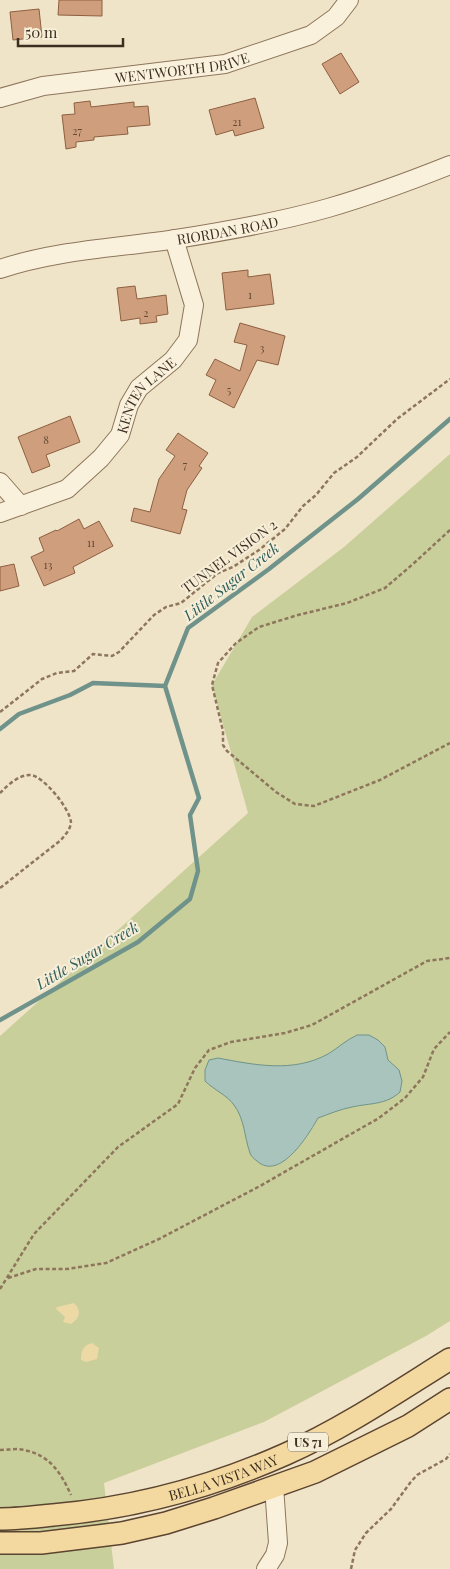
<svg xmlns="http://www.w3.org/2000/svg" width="450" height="1569" viewBox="0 0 450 1569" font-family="'Playfair Display',serif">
	<rect width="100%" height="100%" fill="#f0e4c8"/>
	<path fill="#c9cf9b" d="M450 454V1321L426 1336 264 1422 104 1483 114 1569H0V1036L248 813 212 685 252 617 344 547Z"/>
	<path fill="#ecd9a5" d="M74 1303C82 1310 80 1318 71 1324L63 1322 65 1317 56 1309 57 1307Z
		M92 1343 99 1348 97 1359 86 1362 81 1360C81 1351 83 1345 92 1343Z"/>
	<path fill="#a9c4bc" stroke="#6f938a" d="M357 1035H369L378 1040 385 1047 388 1060 399 1070 402 1081 400 1092C386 1105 370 1103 352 1107 341 1109 329 1114 318 1118 309 1134 280 1182 257 1161 254 1159 251 1156 250 1153 244 1136 245 1120 234 1105 227 1095 214 1090 205 1081V1070L209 1060 218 1058C255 1065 293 1073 328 1054 338 1048 346 1040 357 1035Z"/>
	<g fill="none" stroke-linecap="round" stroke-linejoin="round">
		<path stroke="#6f938a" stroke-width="4.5" d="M0 729 19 714 70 695 93 683 165 686
			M0 1020 138 942 190 899 198 871 190 815 199 798 165 686 188 628 269 569 358 499 450 419"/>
	</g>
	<path fill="#cf9f7d" stroke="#8d5f41" d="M59 0H102V16L58 15Z
		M39 9 42 37 13 40 10 12Z
		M341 53 359 82 340 94 322 64Z
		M255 98 264 128 235 136 233 130 216 135 209 110Z
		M90 101 91 107 134 102V107L148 106 150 125 127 127 128 134 94 137V140L76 142V147L66 149 62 115 75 114 74 103Z
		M248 270V277L270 274 274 304 226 310 222 273Z
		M135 286 137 299 166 295 168 314 156 316 157 322 140 324V318L121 321 117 288Z
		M240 323 285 336 278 365 257 360 234 408 209 395 216 380 206 375 215 359 240 371 247 345 234 342Z
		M70 416 80 442 46 455 50 466 32 473 18 437Z
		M178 433 208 453 199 466 202 468 187 490 182 509 187 510 180 534 131 521 134 508 150 512 159 479 175 456 166 450Z
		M79 519 84 529 99 521 113 546 73 567 75 573 44 586 31 557 44 551 39 538 56 530 57 531Z
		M14 564 19 586 0 591V567Z"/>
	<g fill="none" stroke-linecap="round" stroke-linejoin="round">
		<g stroke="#8d765c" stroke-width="20">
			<g id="minor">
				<path id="s1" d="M0 98 43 86 225 64 311 35 336 17 349 0"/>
				<path id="s2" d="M0 269C57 250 117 248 176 239 227 231 279 222 328 208 369 196 410 181 450 165"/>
				<path d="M0 482 21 506"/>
				<path id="s3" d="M0 513 67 489 101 458 120 435 129 405 139 388 173 360 188 340 194 305 174 239"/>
				<path d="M266 1569 275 1555 278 1543 274 1486"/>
			</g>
		</g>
		<g stroke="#5b4430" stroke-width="24">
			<g id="major">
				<path id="s4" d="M0 1519C18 1519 35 1517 53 1515 134 1508 212 1487 286 1454 344 1428 397 1392 450 1359"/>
				<path d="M0 1543H41L122 1533 166 1523 214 1508 315 1472 408 1426 450 1399"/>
			</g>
		</g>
		<path stroke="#8d765c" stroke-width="2.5" stroke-dasharray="4 2.5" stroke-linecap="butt" d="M450 530 413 564 385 588 347 603 298 615 259 627 236 643 218 663 212 685 223 731V745L227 751 276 792 295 804 314 806 380 780 450 743
			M0 712 42 679 57 673 74 671 93 654 112 656 119 652 154 615 166 607 181 603 218 573 233 567 259 550 285 529 303 506 316 495 334 473 357 457 397 419 450 379
			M0 793C8 785 18 775 30 775 43 775 71 810 71 823 70 830 65 835 61 840L0 888
			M8 1278 36 1269H67L106 1263 159 1239 260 1186 379 1118 405 1098 423 1077 434 1049 450 1032
			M0 1289 34 1234 118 1147 178 1104 195 1068 209 1050 231 1042 285 1033 312 1025 427 961 450 958
			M0 1450C8 1450 17 1448 24 1450 50 1455 61 1473 71 1495
			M351 1569 355 1550 366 1533 391 1509 410 1483 417 1475 446 1459 450 1454"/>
		<use href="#minor" stroke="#faf1dc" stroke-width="18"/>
		<use href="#major" stroke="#f3d9a0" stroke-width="21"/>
	</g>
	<g text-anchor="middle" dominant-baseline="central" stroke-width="4" stroke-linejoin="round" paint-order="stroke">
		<g font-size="11" fill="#624a37">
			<text x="237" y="121">21</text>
			<text x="77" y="130">27</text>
			<text x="250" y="294">1</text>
			<text x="146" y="312">2</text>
			<text x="262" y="347">3</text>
			<text x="229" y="389">5</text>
			<text x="46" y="439">8</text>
			<text x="185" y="464">7</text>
			<text x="91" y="542">11</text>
			<text x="48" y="564">13</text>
		</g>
		<rect fill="#f7eed8" stroke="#756857" stroke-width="1" x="288" y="1432.5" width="40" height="19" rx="4"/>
		<g font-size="12" font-weight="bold" fill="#3d2e20">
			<text x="308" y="1442">US 71</text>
		</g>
		<g font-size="14" fill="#3d2e20" stroke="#f7eed8">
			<text stroke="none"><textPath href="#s1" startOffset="185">WENTWORTH DRIVE</textPath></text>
			<text stroke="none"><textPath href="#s2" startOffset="231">RIORDAN ROAD</textPath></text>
			<text stroke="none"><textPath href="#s3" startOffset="196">KENTEN LANE</textPath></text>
			<text transform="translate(229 556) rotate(-36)">TUNNEL VISION 2</text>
			<text stroke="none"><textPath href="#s4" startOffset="228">BELLA VISTA WAY</textPath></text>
		</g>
		<g font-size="15" font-style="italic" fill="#2f5d5a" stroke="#f7eed8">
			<text transform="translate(231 581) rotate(-38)">Little Sugar Creek</text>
			<text transform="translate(87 955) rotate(-31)">Little Sugar Creek</text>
		</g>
	</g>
	<path d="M18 38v8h105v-8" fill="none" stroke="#3d2e20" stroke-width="2.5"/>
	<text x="25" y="38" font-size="15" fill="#3d2e20" stroke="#f7eed8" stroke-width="4" paint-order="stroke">50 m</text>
</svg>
